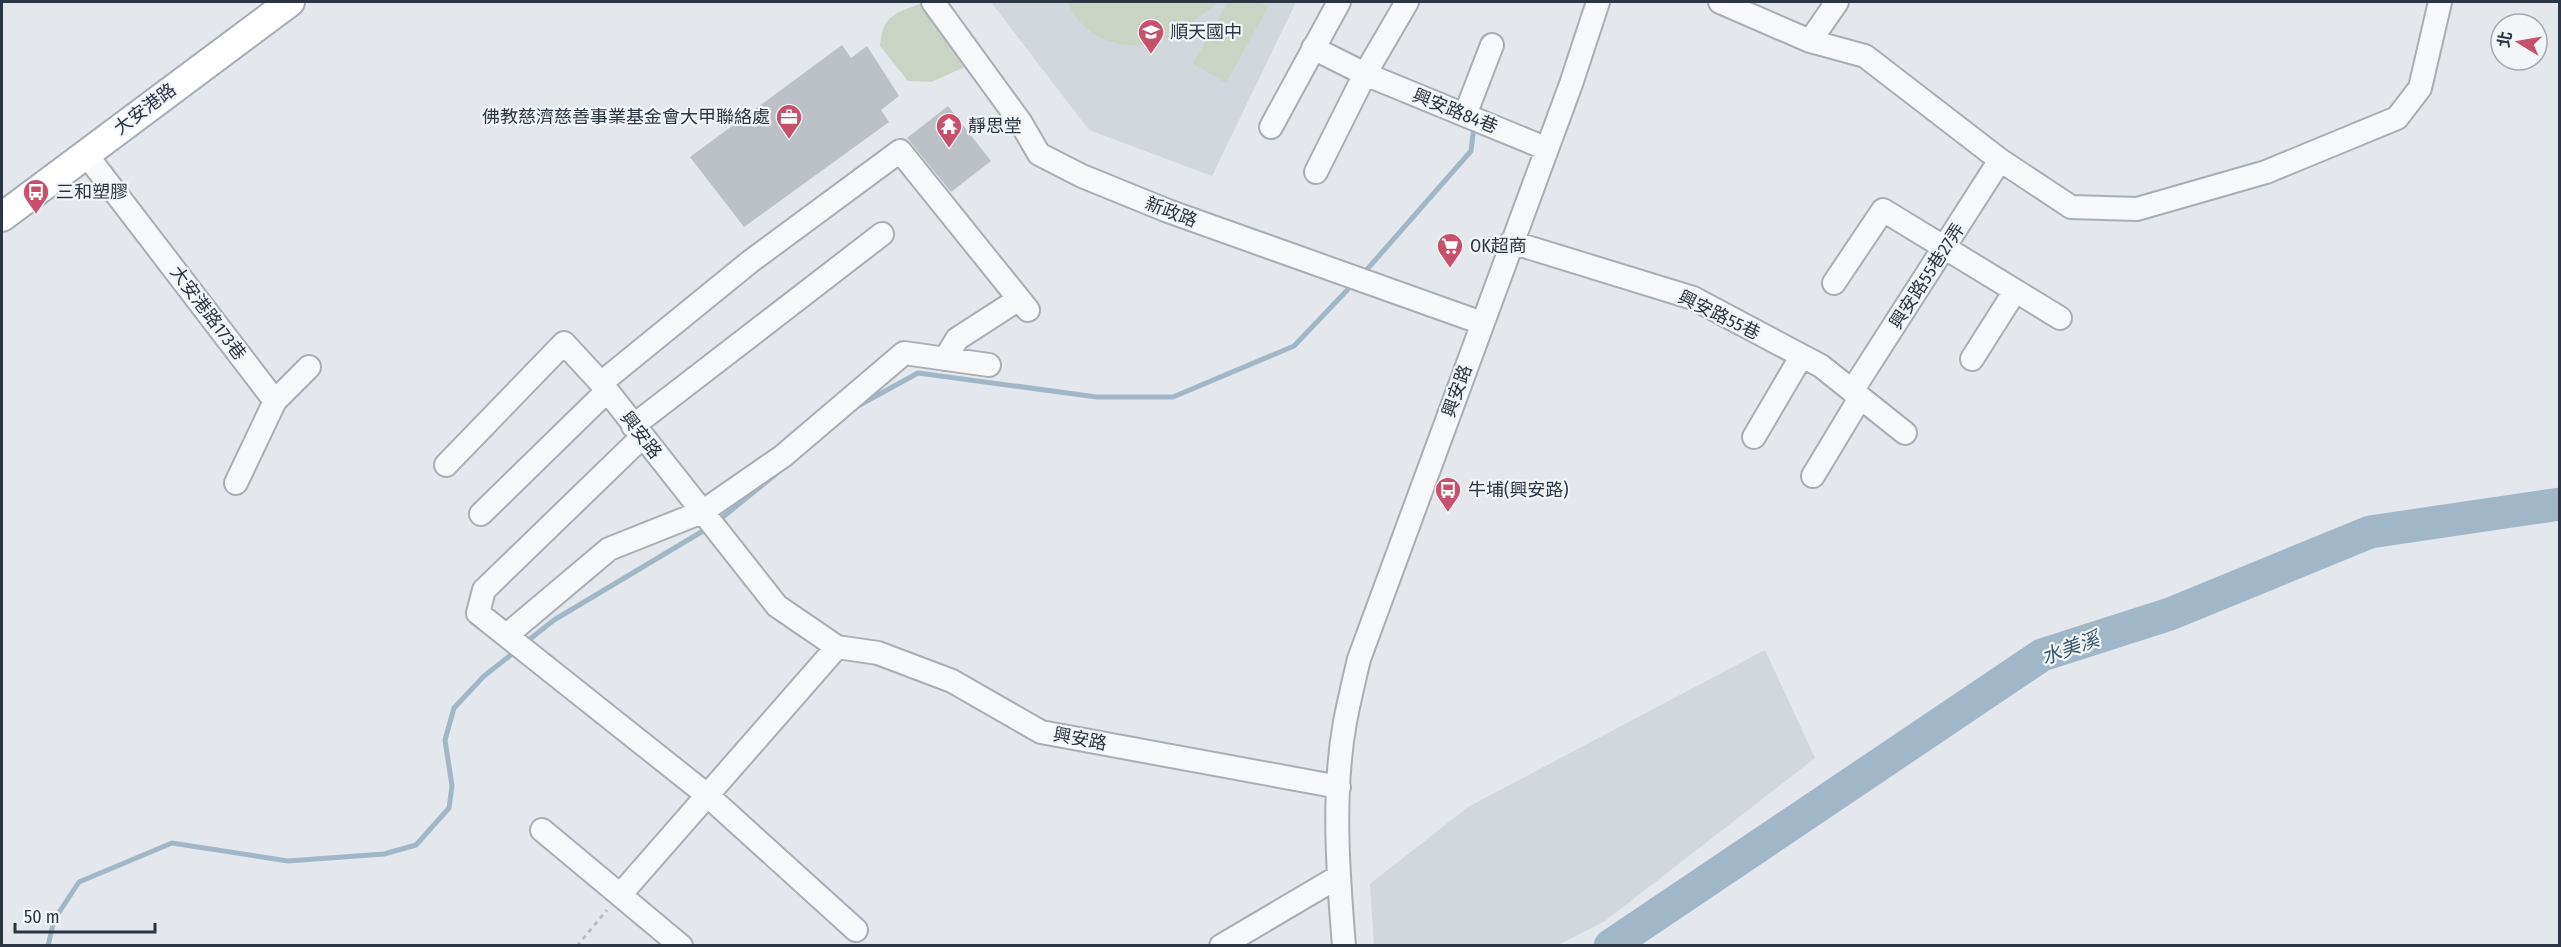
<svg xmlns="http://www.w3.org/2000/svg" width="2561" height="947" viewBox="0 0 2561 947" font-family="'Fira Sans Condensed','Noto Sans TC',sans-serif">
	<rect width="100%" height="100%" fill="#e4e7eb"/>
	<path fill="#d2d6dd" d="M991 2H1296L1212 176 1089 130Z
		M1765 650 1815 758 1605 921 1558 945H1374L1370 884 1468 807Z"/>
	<path fill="#cad4c5" d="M1067 2H1219C1182 29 1154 58 1106 40 1087 33 1076 19 1067 2Z
		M1228 2H1257L1268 7 1226 83 1193 64Z
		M922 3 967 66 931 82 908 81 880 46C882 15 896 13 922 3Z"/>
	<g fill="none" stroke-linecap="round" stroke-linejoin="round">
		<path stroke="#a1b7c8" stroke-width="5" d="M1363 274 1471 151 1474 126
			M856 407 918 373 1097 397H1173L1294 346 1354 283
			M718 521 776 474
			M525 643 554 620 708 528
			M48 946 54 920 79 882 172 843 288 861 384 854 416 845 449 808 452 786 445 740 454 708 484 676 516 651"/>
		<path stroke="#a1b7c8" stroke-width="33" d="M1610 946 2042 655 2170 614 2370 532 2560 504"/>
	</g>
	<path fill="#bbc1c7" d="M842 45 851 58 867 46 899 96 881 110 889 122 744 227 690 157Z
		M948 106 991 161 951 192 907 138Z"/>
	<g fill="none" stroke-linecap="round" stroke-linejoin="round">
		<g stroke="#a9aeb5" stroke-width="26">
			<path id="minor" d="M933 2 1021 123 1039 154 1082 176 1168 211 1482 323
				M1720 2 1810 41 1837 2
				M1810 41 1865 56 2000 160 2071 207 2137 209 2266 172 2397 118 2420 88 2440 2
				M1313 48 1365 74 1545 148
				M1465 115 1492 45
				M1271 127 1339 2
				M85 153 275 401 236 483
				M1316 172 1365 74 1407 2
				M1511 242 1693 298 1821 366 1905 433
				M1834 283 1883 210 2060 318
				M945 359 957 339 1019 299
				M1972 359 2015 291
				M601 383 751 261 900 151 1028 310
				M1852 391 2000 160
				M275 401 309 367
				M633 426 882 234
				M642 437 484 590 478 613 707 795 856 930
				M1754 437 1801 357
				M446 465 564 343 601 383 777 606 837 647 878 653 952 681 1041 732 1339 787
				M1813 476 1860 398
				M481 514 607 391
				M508 634 609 549 702 512 783 456 904 353 989 365
				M542 830 620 895
				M681 946 620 895 837 647
				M1221 946 1338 877
				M1344 946C1338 873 1332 794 1345 722 1349 701 1354 680 1359 659L1571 84 1598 2"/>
		</g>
		<g stroke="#a4acb6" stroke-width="32">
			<path id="major" d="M2 217 290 2"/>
		</g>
		<path stroke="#b9bec2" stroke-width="3" stroke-dasharray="4.5 4.5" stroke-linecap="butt" d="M577 946 607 910"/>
		<use href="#minor" stroke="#f6f8f9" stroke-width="22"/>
		<use href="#major" stroke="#fff" stroke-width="28"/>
	</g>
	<defs>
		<g id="school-pin" transform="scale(1.35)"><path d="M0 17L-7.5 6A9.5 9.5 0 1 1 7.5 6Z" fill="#c7516c" stroke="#f3f6f8"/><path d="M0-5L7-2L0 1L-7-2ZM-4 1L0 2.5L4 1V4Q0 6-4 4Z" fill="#fff"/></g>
		<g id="office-pin" transform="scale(1.35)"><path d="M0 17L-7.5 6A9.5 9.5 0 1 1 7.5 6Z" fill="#c7516c" stroke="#f3f6f8"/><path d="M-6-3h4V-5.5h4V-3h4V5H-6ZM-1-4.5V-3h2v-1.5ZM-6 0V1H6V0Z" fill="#fff"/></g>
		<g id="temple-pin" transform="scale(1.35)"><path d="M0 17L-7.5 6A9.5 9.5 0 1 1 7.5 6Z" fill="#c7516c" stroke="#f3f6f8"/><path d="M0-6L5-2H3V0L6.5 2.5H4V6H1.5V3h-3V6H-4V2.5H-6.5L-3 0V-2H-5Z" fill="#fff"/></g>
		<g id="bus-pin" transform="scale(1.35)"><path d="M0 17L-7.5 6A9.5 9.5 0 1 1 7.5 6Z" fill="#c7516c" stroke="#f3f6f8"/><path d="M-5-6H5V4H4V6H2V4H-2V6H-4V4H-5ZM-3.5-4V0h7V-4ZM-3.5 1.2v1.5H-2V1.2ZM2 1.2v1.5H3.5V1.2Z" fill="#fff"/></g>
		<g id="supermarket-pin" transform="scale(1.35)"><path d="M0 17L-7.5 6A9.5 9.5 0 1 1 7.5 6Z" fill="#c7516c" stroke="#f3f6f8"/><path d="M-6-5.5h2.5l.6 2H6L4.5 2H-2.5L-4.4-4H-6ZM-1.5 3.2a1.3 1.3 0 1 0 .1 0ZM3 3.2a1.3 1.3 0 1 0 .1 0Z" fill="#fff"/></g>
	</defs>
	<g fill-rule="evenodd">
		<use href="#school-pin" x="1151" y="32"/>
		<use href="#office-pin" x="789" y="117"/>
		<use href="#temple-pin" x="949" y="126"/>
		<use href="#bus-pin" x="36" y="192"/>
		<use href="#supermarket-pin" x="1450" y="246"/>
		<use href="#bus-pin" x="1448" y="490"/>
	</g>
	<g text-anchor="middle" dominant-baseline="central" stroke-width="4.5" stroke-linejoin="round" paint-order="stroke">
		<g font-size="18" fill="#2c3642" stroke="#f3f6f8" text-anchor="start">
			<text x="1170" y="32">順天國中</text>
			<text x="770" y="117" text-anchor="end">佛教慈濟慈善事業基金會大甲聯絡處</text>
			<text x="968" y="126">靜思堂</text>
			<text x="56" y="192">三和塑膠</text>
			<text x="1470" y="246">OK超商</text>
			<text x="1468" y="490">牛埔(興安路)</text>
		</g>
		<g font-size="18" fill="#2c3642" stroke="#f3f6f8">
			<text transform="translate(145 109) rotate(-37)">大安港路</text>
			<text transform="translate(1455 111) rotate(22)">興安路84巷</text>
			<text transform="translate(1171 212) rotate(21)">新政路</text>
			<text transform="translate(1927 276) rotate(-57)">興安路55巷27弄</text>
			<text transform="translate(208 313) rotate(53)">大安港路173巷</text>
			<text transform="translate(1719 315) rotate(26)">興安路55巷</text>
			<text transform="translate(1457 391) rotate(-70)">興安路</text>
			<text transform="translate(641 435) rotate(52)">興安路</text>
			<text transform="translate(1080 739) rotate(11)">興安路</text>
		</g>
		<g font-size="20" font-style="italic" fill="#385774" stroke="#f3f6f8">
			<text transform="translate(2070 648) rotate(-20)">水美溪</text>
		</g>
	</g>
	<rect width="2561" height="947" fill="none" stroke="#2c3642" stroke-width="6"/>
	<g transform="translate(2519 42) rotate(281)"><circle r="28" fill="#f3f6f8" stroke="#a3a9af" stroke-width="1.5"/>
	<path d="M0-4.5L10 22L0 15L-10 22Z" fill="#c7516c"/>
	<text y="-9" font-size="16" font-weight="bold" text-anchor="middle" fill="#2c3642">北</text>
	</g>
	<path d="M15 923v9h140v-9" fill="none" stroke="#2c3642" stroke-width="3"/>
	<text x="24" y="923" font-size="18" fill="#2c3642" stroke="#f3f6f8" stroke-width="4.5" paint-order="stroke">50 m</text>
</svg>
